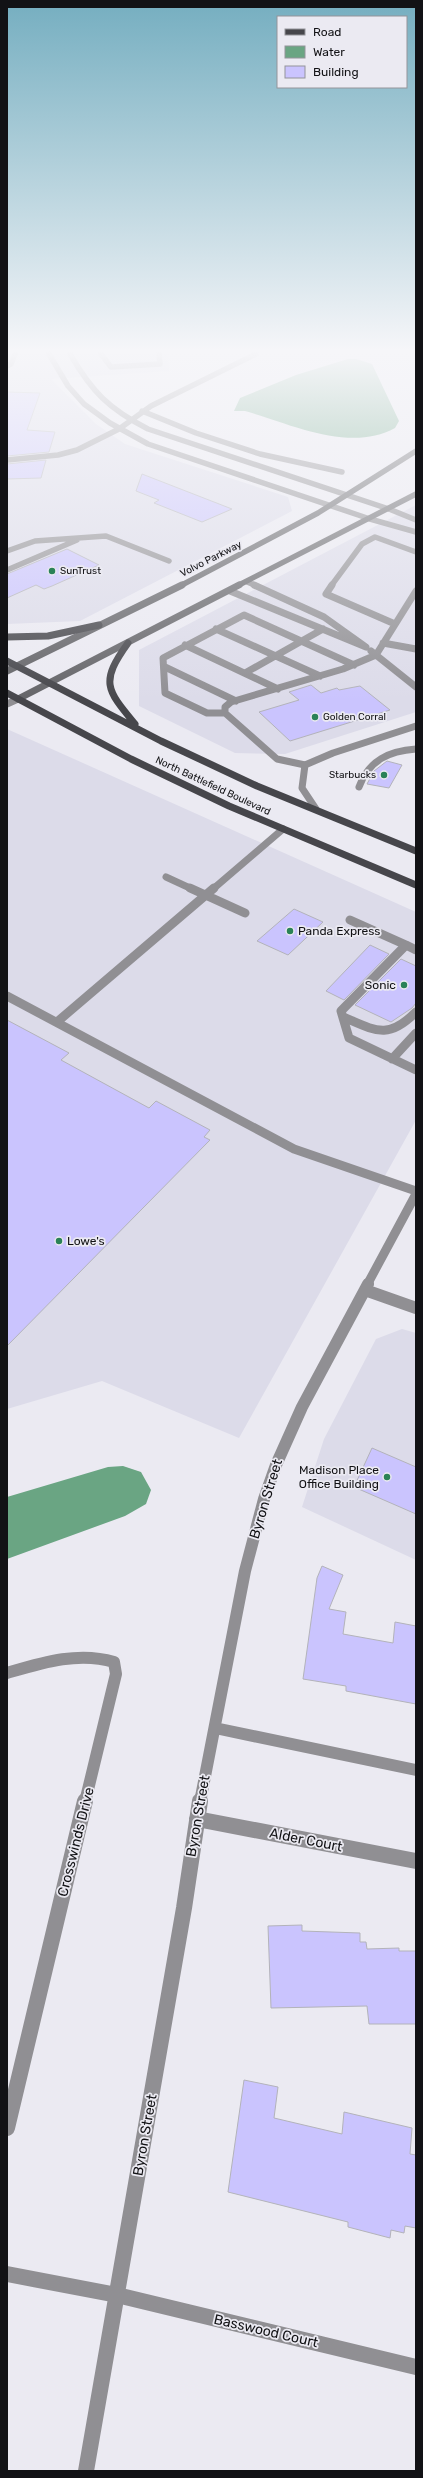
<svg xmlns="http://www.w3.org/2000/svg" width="423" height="2478" viewBox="0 0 423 2478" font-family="Rubik,sans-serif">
	<rect width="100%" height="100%" fill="#ebeaf2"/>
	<path fill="#dcdbe9" d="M7 354H168L169 371 51 379 96 424 125 444 288 497 292 511 80 621 7 624Z
		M416 505V712L285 754 235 753 139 706V650Z
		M7 729 416 912V1120L239 1438 102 1381 7 1409Z
		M402 1329 416 1333V1560L302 1507 324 1439 376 1339Z"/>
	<path fill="#6aa583" d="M348 359H356L372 364 399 421 395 428C350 453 291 424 245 411H234L240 398 296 375Z
		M123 1466 141 1472 151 1490 146 1504 125 1516 7 1559V1497L108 1467Z"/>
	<path fill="#cac4fe" stroke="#b3b3ba" d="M7 392 40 393 27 430 55 432 49 452 7 456Z
		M46 460 41 478 7 479V464Z
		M142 474 232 509 202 522 154 503 159 500 136 491Z
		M67 549 99 565 52 586 44 589 36 585 7 598V574Z
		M311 685 321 693 337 688 339 690 360 686 390 710 290 741 259 712 299 700 289 692Z
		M387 761 402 765 389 788 367 784 374 771Z
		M294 909 323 922 288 955 257 941Z
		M370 945 389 954 344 1000 326 991Z
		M401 959 416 966V1003L412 1008 391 1022 355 1005Z
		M7 1020 69 1053 61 1060 149 1108 156 1101 210 1130 204 1137 210 1140 7 1346Z
		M372 1448 416 1467V1514L354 1487Z
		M322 1566 343 1575 329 1609 346 1612 343 1634 393 1643 395 1622 416 1626V1704L346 1691V1686L303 1679 317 1578Z
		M302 1925V1931L360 1933V1942H366L367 1949 399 1948V1951H416V2024H369L367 2006 271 2008 268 1926Z
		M244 2080 278 2087 274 2118 342 2134 344 2112 412 2128 410 2154 416 2155V2228L405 2226 404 2233 391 2230 390 2238 348 2227V2222L228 2192Z"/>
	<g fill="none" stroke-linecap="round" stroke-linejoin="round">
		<path stroke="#908f93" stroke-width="5.5" d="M101 354 111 367 160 364 159 354
			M389 509 416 520
			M370 519 416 532
			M7 551 35 541 106 536 169 561
			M7 570 77 540
			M247 582 257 586
			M331 586 362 544 375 537 416 552"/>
		<path stroke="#908f93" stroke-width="7" d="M332 585 326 594 395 624
			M230 591 366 647 324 617 254 585
			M216 629 320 676
			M383 643 416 649
			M185 645 278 689
			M371 651 416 687
			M165 667 236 701
			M245 673 323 629
			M225 713H207L165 693 163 658 244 615 354 665
			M305 765 277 759 225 713V707L231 702 343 669 376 655 416 591
			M359 787C369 760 389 751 416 749
			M166 877 192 889
			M213 889 283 829"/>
		<path stroke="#908f93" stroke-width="9" d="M190 888 245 913
			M350 920 406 945 341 1011 349 1038 416 1070
			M406 945 416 950
			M7 996 294 1149 416 1191
			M343 1017C376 1031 388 1040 416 1012
			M57 1022 214 888
			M392 1059 416 1033"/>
		<path stroke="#908f93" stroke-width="5.5" d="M49 354 68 386 84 404 110 423 148 444 370 519
			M70 354C92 392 109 409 148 429L389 509
			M7 366 11 364 15 354
			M142 411 196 433 260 454 342 472
			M7 460 58 455 77 450 119 429 151 406 256 354"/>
		<path stroke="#908f93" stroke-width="7" d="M7 704 18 699
			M316 809 302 788 305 765 333 753 416 726"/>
		<path stroke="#908f93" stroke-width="9" d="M367 1285 416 1194"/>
		<path stroke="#908f93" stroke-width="12" d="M365 1290 416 1308
			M7 1673C41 1663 78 1651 114 1662L116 1674 85 1802
			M215 1728 416 1770
			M200 1802 245 1571 264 1499 276 1465 302 1407 368 1284"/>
		<path stroke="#908f93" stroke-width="16" d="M197 1819 416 1861
			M7 2128 85 1801
			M7 2274 117 2295 416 2367
			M86 2471 184 1908 200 1801"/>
		<path stroke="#646468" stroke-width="5.5" d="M180 586 318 513 416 451
			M237 586 416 494"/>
		<path stroke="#646468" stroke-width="7" d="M7 671 182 585
			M18 699 239 585"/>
		<path stroke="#46464b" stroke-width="7" d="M7 637 48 636 99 625
			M128 643C100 682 106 689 135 724
			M7 661 161 741 257 786 416 851
			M7 693 131 759 229 806 416 885"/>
	</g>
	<linearGradient id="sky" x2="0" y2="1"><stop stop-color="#75aec0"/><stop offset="0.5" stop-color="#f6f6f9"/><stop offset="1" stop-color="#f6f6f9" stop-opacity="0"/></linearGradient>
	<rect width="423" height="701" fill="url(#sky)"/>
	<g fill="#2a8257" stroke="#ebeaf2" stroke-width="1.5">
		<circle cx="52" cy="571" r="4"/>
		<circle cx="315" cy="717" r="4"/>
		<circle cx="384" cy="775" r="4"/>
		<circle cx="290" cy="931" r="4"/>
		<circle cx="404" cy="985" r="4"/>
		<circle cx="59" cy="1241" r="4"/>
		<circle cx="387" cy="1477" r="4"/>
	</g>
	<g text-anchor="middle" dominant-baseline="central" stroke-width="3.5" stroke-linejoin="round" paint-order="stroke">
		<g font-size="10" fill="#121215" stroke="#ebeaf2">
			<text transform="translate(211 559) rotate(-27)">Volvo Parkway</text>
			<text transform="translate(213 786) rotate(25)">North Battlefield Boulevard</text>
		</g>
		<g font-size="10" fill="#121215" stroke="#ebeaf2" text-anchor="start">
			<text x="60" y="571">SunTrust</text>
			<text x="323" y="717">Golden Corral</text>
			<text x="376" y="775" text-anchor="end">Starbucks</text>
		</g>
		<g font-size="12" fill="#121215" stroke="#ebeaf2" text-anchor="start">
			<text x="298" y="931">Panda Express</text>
			<text x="396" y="985" text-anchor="end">Sonic</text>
			<text x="67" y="1241">Lowe's</text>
			<text x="379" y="1470" text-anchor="end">Madison Place<tspan x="379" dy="14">Office Building</tspan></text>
		</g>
		<g font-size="14" fill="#121215" stroke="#ebeaf2">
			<text transform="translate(266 1499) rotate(-73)">Byron Street</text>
			<text transform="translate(198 1816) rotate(-80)">Byron Street</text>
			<text transform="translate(306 1840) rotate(11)">Alder Court</text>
			<text transform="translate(76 1842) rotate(-76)">Crosswinds Drive</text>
			<text transform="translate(145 2135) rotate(-80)">Byron Street</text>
			<text transform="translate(266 2331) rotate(13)">Basswood Court</text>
		</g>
	</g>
	<rect width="423" height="2478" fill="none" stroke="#121215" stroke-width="16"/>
	<rect x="277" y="16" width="130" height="72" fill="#ebeaf2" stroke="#94949a"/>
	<rect x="285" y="29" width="20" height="6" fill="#46464b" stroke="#94949a"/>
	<text x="313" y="36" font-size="12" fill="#121215">Road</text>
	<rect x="285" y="46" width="20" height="12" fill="#6aa583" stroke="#94949a"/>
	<text x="313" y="56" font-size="12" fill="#121215">Water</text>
	<rect x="285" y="66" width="20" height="12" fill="#cac4fe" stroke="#94949a"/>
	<text x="313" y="76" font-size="12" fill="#121215">Building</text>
</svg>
